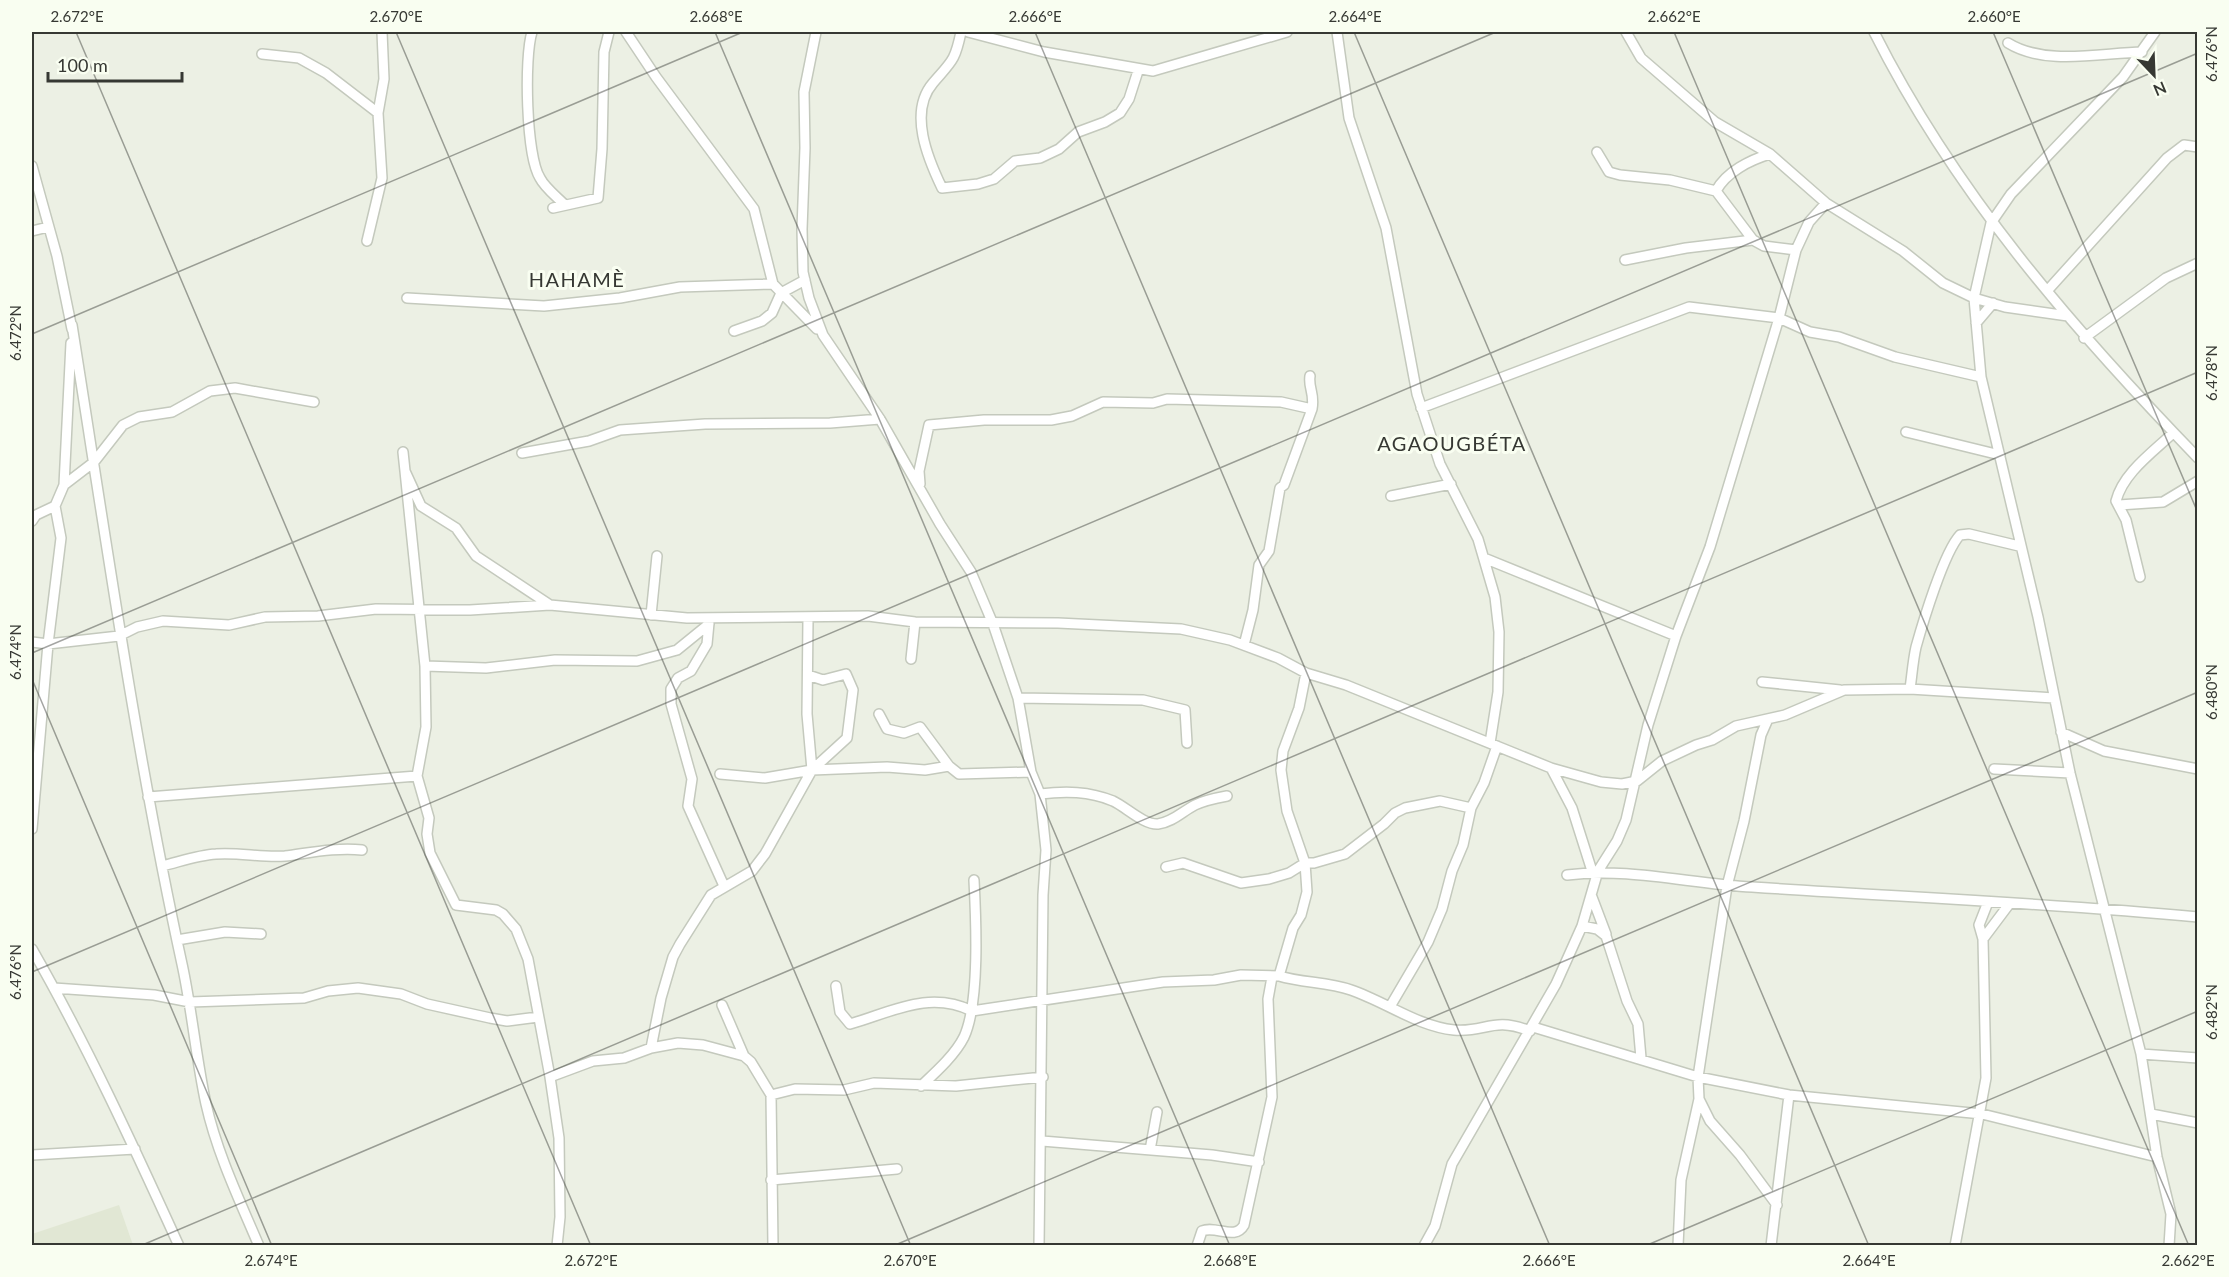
<svg xmlns="http://www.w3.org/2000/svg" width="2229" height="1277" viewBox="0 0 2229 1277" font-family="Lato,sans-serif">
	<rect width="100%" height="100%" fill="#ecf0e4"/>
	<path fill="#e1e7d4" d="M119 1205 133 1245H32V1234Z"/>
	<g fill="none" stroke-linecap="round" stroke-linejoin="round">
		<g stroke="#c4c9bd" stroke-width="12">
			<path id="minor" d="M532 32C524 57 526 156 540 178 545 188 557 197 565 205
				M626 32 656 77 754 209 773 284
				M816 32 804 92 805 148 802 229 803 272 809 298 823 335 880 419 940 524 971 572 993 624 1018 698 1031 772 1040 794 1046 850 1043 895 1039 1246
				M961 32C955 61 952 61 933 83 908 112 928 159 942 188L978 184 994 179 1015 161 1040 158 1059 149 1078 132 1105 122 1120 113 1129 99 1138 71
				M968 32 1044 52 1153 71 1287 32
				M1337 32 1349 118 1386 228 1417 394 1440 464 1478 539 1495 597 1499 632 1498 692 1490 743
				M1626 32 1641 58 1715 122 1770 154 1826 203 1903 251 1943 283 1974 298 2005 307 2068 316
				M1874 32C1955 193 2073 329 2198 458
				M2155 32 2123 77 2011 194 1991 223 1974 298 1981 377 2038 617 2070 773 2141 1054 2157 1157 2171 1214 2169 1246
				M2008 43C2045 66 2100 53 2142 52
				M262 54 299 58 326 73 378 113 384 79 382 32
				M1597 152 1609 172 1620 175 1670 180 1716 191 1753 240 1764 246 1796 250
				M32 166 57 256 72 329
				M1716 191C1726 172 1750 160 1770 154
				M553 208 598 198 602 149 604 52 609 32
				M32 231 48 227
				M367 241 382 178 378 113
				M1625 260 1686 248 1753 240
				M2047 291 2167 158 2184 145 2198 147
				M407 298 544 306 620 298 680 287 773 284 817 329
				M1976 323 1993 303
				M72 325C106 539 136 753 182 964 192 1010 196 1058 206 1104 217 1153 239 1199 259 1246
				M734 331 762 321 772 313 781 293 805 280
				M2084 338 2166 278 2198 263
				M1421 408 1689 307 1779 318 1810 332 1839 337 1895 357 1981 377
				M1906 432 2000 455
				M403 452 405 471 421 506 456 528 476 556 550 605
				M522 453 589 441 620 430 705 424 830 423 880 419
				M405 471 425 666 486 668 555 660 637 661 677 650 709 624
				M920 484 919 471 929 425 984 420H1051L1072 416 1103 402 1153 403 1167 399 1281 402 1312 409
				M64 485 94 462 123 425 139 417 172 412 210 391 235 388 314 402
				M1391 496 1451 484
				M2119 505 2163 502 2198 481
				M32 521 36 515 55 506
				M1484 558 1676 636
				M2140 577 2126 520 2116 501C2123 473 2153 452 2173 433
				M651 615 657 556
				M709 623 707 644 691 671 678 678 671 689V704L692 779 688 806 724 886
				M32 642 48 644 119 636 137 627 163 621 229 625 265 617 318 616 376 609 470 610 550 605 687 618 868 616 915 622 1058 623 1181 629 1230 640 1278 658 1306 673 1346 685 1551 768 1601 782 1622 784 1637 781 1662 761 1696 745 1712 740 1736 726 1785 715 1844 690 1910 689 2054 698
				M1244 645 1253 610 1259 565 1269 551 1280 488 1284 485 1312 409C1315 393 1308 388 1310 376
				M911 659 915 622
				M425 666 426 727 417 776 429 818 427 834 430 853 456 905 496 910 503 914 516 929 528 959 550 1077 559 1138 560 1217 557 1246
				M1306 673 1299 708 1283 751 1281 770 1287 811 1305 863 1307 892 1301 915 1293 928 1279 976C1303 983 1328 982 1351 990 1386 1002 1417 1026 1454 1030 1486 1033 1492 1016 1530 1031
				M808 675 823 680 846 674 853 690 847 738 812 770
				M1762 682 1840 690
				M1910 689C1912 675 1913 660 1916 647 1923 622 1944 552 1960 535L1969 534 2019 546
				M1018 698 1143 700 1185 710 1187 743
				M879 714 887 729 904 733 920 727 949 766
				M2061 732 2104 751 2198 769
				M1551 768 1572 808 1592 871
				M1994 769 2070 773
				M720 774 765 778 812 770 807 714 808 619
				M1040 794C1065 791 1089 791 1113 801 1126 807 1144 825 1158 824 1173 822 1183 811 1195 805 1205 800 1216 798 1227 796
				M148 797 417 776
				M32 829 48 644 61 538 55 506 64 485 71 343
				M162 866C179 862 198 855 216 854 239 852 262 858 285 856 309 853 337 847 362 850
				M1166 867 1183 863 1241 883 1269 879 1289 873 1305 863H1314L1345 854 1384 824 1395 813 1405 808 1440 801 1471 808
				M1567 875C1628 867 1691 884 1752 887 1901 897 2049 903 2198 917
				M1592 897 1606 934
				M1582 926 1597 929 1606 936 1627 1001 1638 1024 1641 1058
				M1983 939 1979 925 1988 902
				M177 940 225 932 261 934
				M32 949C87 1045 133 1145 179 1246
				M836 986 840 1012 850 1024C892 1012 929 990 972 1011L1163 982 1214 980 1241 975 1279 976
				M54 988 154 995 190 1002 304 998 328 991 358 988 401 994 427 1004 490 1018 507 1021 538 1017
				M722 1005 744 1056 751 1062 771 1095 773 1246
				M1391 1005 1428 942 1442 909 1452 871 1463 845 1471 808 1484 783 1497 746
				M1533 1027 1698 1077 1789 1095 1982 1114 2157 1157
				M651 1048 661 998 673 957 680 944 711 895 752 871 765 854 812 770 887 767 925 770 949 766 959 774 1031 772
				M2141 1054 2198 1058
				M550 1077 593 1061 624 1058 651 1048 678 1043 703 1045 744 1056
				M921 1086C936 1072 955 1055 964 1037 980 1002 976 919 974 880
				M771 1095 795 1089 844 1090 874 1083 956 1086 1043 1077
				M1699 1099 1710 1121 1740 1155 1777 1205
				M2151 1114 2198 1123
				M1042 1141 1212 1155 1259 1162
				M1150 1150 1157 1112
				M32 1155 135 1149
				M771 1180 897 1169
				M1197 1246 1202 1231C1216 1225 1235 1241 1244 1225L1272 1097 1268 999 1272 977
				M1424 1246 1435 1226 1452 1164 1556 984 1582 926 1598 871 1617 841 1626 820 1648 725 1676 636 1710 547 1779 318 1796 250 1809 222 1826 203
				M1678 1246 1681 1180 1699 1099 1698 1077 1727 886 1744 821 1761 735 1768 719
				M1771 1246 1789 1095
				M1955 1246 1986 1078 1983 939 2010 903"/>
		</g>
		<use href="#minor" stroke="#fff" stroke-width="9"/>
	</g>
	<path fill="none" stroke="#363833" stroke-width="1.5" stroke-opacity="0.45" d="M76 32 591 1246M396 32 911 1246M715 32 1230 1246M1035 32 1550 1246M1354 32 1869 1246M1674 32 2189 1246M1993 32 2198 513M32 334 743 32M32 653 1496 32M32 679 272 1246M32 972 2198 53M140 1246 2198 372M893 1246 2198 692M1645 1246 2198 1011"/>
	<g text-anchor="middle" dominant-baseline="central" stroke-width="6" stroke-linejoin="round" paint-order="stroke">
		<g font-size="20" letter-spacing="1.5" fill="#363833" stroke="#f9fef1">
			<text x="577" y="279">HAHAMÈ</text>
			<text x="1452" y="443">AGAOUGBÉTA</text>
		</g>
	</g>
	<rect width="2229" height="1277" fill="none" stroke="#f9fef1" stroke-width="66"/>
	<g transform="translate(2154 75) rotate(157)" stroke="#f9fef1" stroke-width="4.5" paint-order="stroke">
	<path d="M0-4.5L10 22L0 15L-10 22Z" fill="#363833"/>
	<text y="-9" font-size="16" font-weight="bold" text-anchor="middle" fill="#363833">N</text>
	</g>
	<path d="M48 72v9h134v-9" fill="none" stroke="#363833" stroke-width="3"/>
	<text x="57" y="72" font-size="18" fill="#363833" stroke="#f9fef1" stroke-width="4.5" paint-order="stroke">100 m</text>
	<rect x="33" y="33" width="2163" height="1211" fill="none" stroke="#363833" stroke-width="2"/>
	<g font-size="15" text-anchor="middle" fill="#363833">
		<text x="77" y="22">2.672°E</text>
		<text x="396" y="22">2.670°E</text>
		<text x="716" y="22">2.668°E</text>
		<text x="1035" y="22">2.666°E</text>
		<text x="1355" y="22">2.664°E</text>
		<text x="1674" y="22">2.662°E</text>
		<text x="1994" y="22">2.660°E</text>
		<text transform="translate(2212 54) rotate(-90)" y="5">6.476°N</text>
		<text transform="translate(16 333) rotate(-90)" y="5">6.472°N</text>
		<text transform="translate(2212 373) rotate(-90)" y="5">6.478°N</text>
		<text transform="translate(16 652) rotate(-90)" y="5">6.474°N</text>
		<text transform="translate(2212 692) rotate(-90)" y="5">6.480°N</text>
		<text transform="translate(16 972) rotate(-90)" y="5">6.476°N</text>
		<text transform="translate(2212 1012) rotate(-90)" y="5">6.482°N</text>
		<text x="271" y="1266">2.674°E</text>
		<text x="591" y="1266">2.672°E</text>
		<text x="910" y="1266">2.670°E</text>
		<text x="1230" y="1266">2.668°E</text>
		<text x="1549" y="1266">2.666°E</text>
		<text x="1869" y="1266">2.664°E</text>
		<text x="2188" y="1266">2.662°E</text>
	</g>
</svg>
